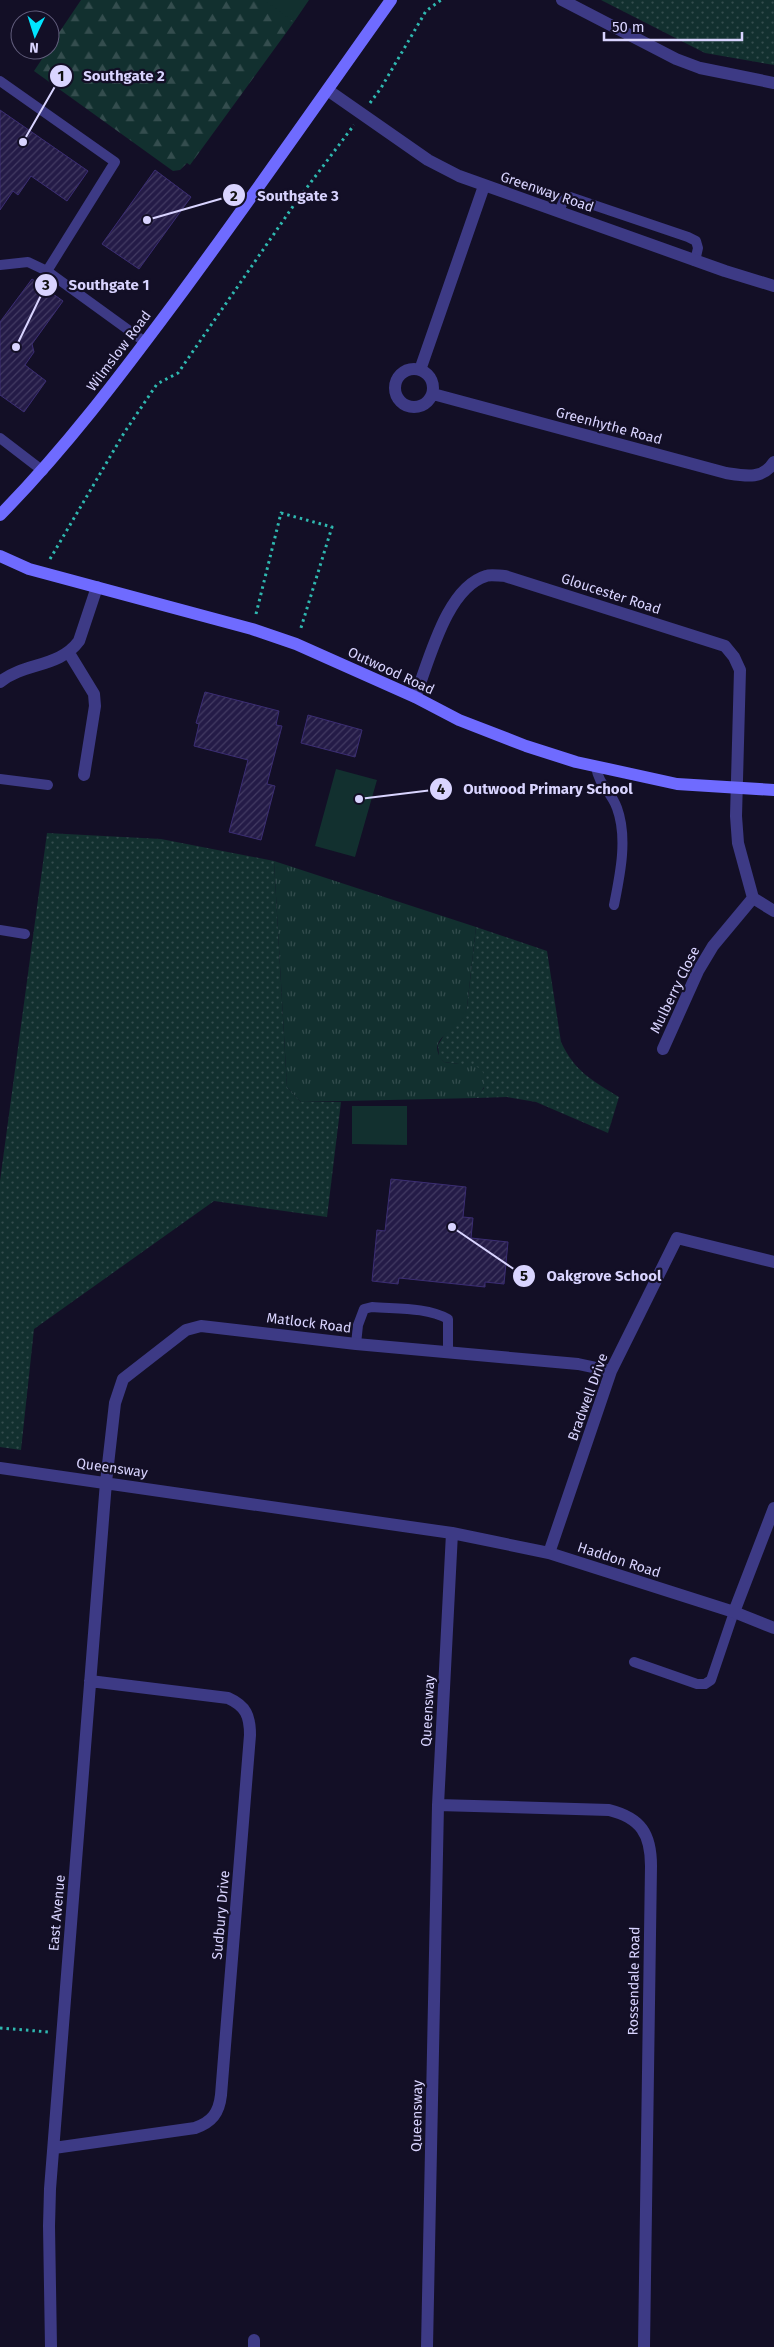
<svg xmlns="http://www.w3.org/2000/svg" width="774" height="2347" viewBox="0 0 774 2347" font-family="'Fira Sans',sans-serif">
	<defs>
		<pattern id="grass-dots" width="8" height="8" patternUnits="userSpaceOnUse" patternTransform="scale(1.25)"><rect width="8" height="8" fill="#12302f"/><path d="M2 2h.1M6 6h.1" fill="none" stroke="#344d4e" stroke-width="1.8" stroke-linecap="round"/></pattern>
		<pattern id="forest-firs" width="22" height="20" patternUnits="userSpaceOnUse" patternTransform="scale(1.25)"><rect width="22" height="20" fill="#12302f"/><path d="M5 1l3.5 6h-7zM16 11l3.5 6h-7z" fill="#344d4e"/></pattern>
		<pattern id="park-tufts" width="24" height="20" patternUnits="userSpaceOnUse" patternTransform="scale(1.25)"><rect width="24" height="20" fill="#12302f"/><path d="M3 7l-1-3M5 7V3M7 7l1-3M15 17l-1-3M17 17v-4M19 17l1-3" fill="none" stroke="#344d4e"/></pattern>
		<pattern id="building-hatch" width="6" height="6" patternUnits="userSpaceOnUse" patternTransform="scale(1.25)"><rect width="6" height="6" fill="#241b47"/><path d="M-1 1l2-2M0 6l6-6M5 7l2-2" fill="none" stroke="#433b63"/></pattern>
	</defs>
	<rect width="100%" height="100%" fill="#130f26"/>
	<path fill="url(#grass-dots)" d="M601 0H774V65L705 53Z
		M47 833 161 839 274 861 287 1087 301 1102H341L327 1217 214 1201 34 1329 21 1450 0 1447V1181Z
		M476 927 547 951 561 1042C575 1072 592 1080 619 1097L608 1133 536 1102 507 1097 476 1098 484 1088 459 1064 444 1062 439 1057 438 1045 444 1035 462 1019 467 1007Z"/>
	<path fill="url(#forest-firs)" d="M81 0H279L294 22 190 165 187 163 180 170 173 171 34 71 48 50H50V46Z"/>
	<path fill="url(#park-tufts)" d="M274 861 476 927 467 1007C466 1010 465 1015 463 1018 454 1032 424 1040 444 1062L475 1066 481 1069C488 1080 485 1089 476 1098L301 1102 287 1087Z"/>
	<path fill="#12302f" d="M264 0H309L294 22Z
		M336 769 377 780 355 857 315 846Z
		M352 1106H407V1145L352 1144Z"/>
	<path fill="url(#building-hatch)" stroke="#3b2d73" d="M0 110 88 171 67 201 31 176 18 195 13 191 0 210Z
		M155 170 191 197 139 269 102 244Z
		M32 279 63 301 32 344 34 352 25 365 46 381 24 412 0 395V322Z
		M205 692 279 711 276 725 282 726 267 784 275 786 261 840 229 832 248 760 194 746 199 724 196 723Z
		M308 715 362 730 355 757 301 743Z
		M391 1179 466 1187 463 1217 473 1218 471 1238 508 1242 504 1284 485 1282V1287L399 1278 398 1284 372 1281 377 1230 385 1231Z"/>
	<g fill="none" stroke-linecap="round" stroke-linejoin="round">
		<path stroke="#2fb8b0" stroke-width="3" stroke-dasharray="2.5 4" stroke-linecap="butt" d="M370 103 381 88 426 11 441 0
			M50 559 124 433 157 384 178 373 296 202 354 125
			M256 614 281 513 332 527 300 631
			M0 2028 49 2032"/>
		<path stroke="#3d3a85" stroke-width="10" d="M0 81 115 162 47 271
			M559 211 564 200 570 197 688 237 696 241 698 248 695 261
			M0 265 28 262 47 271 145 342
			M0 438 43 471
			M596 767C599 786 611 791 617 808 628 838 620 875 614 905
			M0 779 48 785
			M0 930 25 934
			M356 1344 358 1325 364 1309 372 1307C396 1309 427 1307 448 1319V1351
			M634 1662 697 1684H705L711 1680 734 1612"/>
		<path stroke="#3d3a85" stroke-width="12" d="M562 0 676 59 700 68 774 83
			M329 91 428 160 459 176 725 271 774 286
			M395 388a19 19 0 1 1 38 0a19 19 0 1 1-38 0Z
			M420 370 484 186
			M433 394 726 473C745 476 763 480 774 462
			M69 653 94 694 95 706 84 775
			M0 682C25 662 59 668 79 641L97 587
			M415 697C429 662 446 588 486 576 491 574 499 576 505 576L725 646 734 657 740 670 736 816 738 843 753 898 774 911
			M663 1049 698 971 713 946 753 898
			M0 1468 452 1533 438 1805 427 2347
			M452 1533 549 1553 734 1612 774 1628
			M549 1553 611 1371 677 1238 774 1262
			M734 1612 774 1508
			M438 1805 609 1810C641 1818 651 1834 651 1866L644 2347
			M54 2148 195 2128C212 2122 219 2113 221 2095L250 1735C250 1716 246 1706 228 1698L90 1681
			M51 2347 49 2226 50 2189 106 1482 115 1403 123 1379 186 1330 201 1326 356 1344 578 1364 611 1371
			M254 2347V2340"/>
		<path stroke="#6f6bff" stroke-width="12" d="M0 515C65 449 120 376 175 302 249 202 319 101 391 0
			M0 556 29 569 252 629 296 644 415 697 459 720 526 746 576 762 677 784 774 790"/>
	</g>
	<g text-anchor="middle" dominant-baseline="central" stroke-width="4.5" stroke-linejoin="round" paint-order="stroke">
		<g font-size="14" fill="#d9d4ff" stroke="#130f26">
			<text transform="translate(547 192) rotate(19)">Greenway Road</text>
			<text transform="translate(119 351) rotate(-53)">Wilmslow Road</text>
			<text transform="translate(609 426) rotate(15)">Greenhythe Road</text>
			<text transform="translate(611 594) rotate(18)">Gloucester Road</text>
			<text transform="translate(391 671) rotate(25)">Outwood Road</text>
			<text transform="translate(675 990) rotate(-64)">Mulberry Close</text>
			<text transform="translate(309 1323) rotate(7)">Matlock Road</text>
			<text transform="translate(588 1397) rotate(-70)">Bradwell Drive</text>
			<text transform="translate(112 1468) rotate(8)">Queensway</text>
			<text transform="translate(619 1560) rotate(18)">Haddon Road</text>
			<text transform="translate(428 1711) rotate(-87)">Queensway</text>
			<text transform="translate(57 1913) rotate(-85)">East Avenue</text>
			<text transform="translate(221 1915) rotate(-85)">Sudbury Drive</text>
			<text transform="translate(634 1981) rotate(-89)">Rossendale Road</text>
			<text transform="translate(417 2116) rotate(-89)">Queensway</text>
		</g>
	</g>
	<path fill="none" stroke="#d9d4ff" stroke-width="2" d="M23 142L61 76M147 220L234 195M16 347L46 285M359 799L441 789M452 1227L524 1276"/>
	<g fill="#d9d4ff" stroke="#130f26" stroke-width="2">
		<circle cx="23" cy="142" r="5"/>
		<circle cx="147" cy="220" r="5"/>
		<circle cx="16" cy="347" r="5"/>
		<circle cx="359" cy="799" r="5"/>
		<circle cx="452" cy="1227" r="5"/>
		<circle cx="61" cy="76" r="12"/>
		<circle cx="234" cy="195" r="12"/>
		<circle cx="46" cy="285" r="12"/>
		<circle cx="441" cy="789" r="12"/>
		<circle cx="524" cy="1276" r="12"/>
	</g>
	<g font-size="15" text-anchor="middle" font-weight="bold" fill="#111">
		<text x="61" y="81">1</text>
		<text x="234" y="201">2</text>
		<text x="46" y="290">3</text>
		<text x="441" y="794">4</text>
		<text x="524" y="1281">5</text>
	</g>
	<g font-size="15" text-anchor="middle" font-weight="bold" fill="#d9d4ff" stroke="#130f26" stroke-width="4.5" stroke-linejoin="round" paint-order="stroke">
		<text x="124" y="81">Southgate 2</text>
		<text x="298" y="201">Southgate 3</text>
		<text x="109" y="290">Southgate 1</text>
		<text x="548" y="794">Outwood Primary School</text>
		<text x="604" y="1281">Oakgrove School</text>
	</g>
	<g transform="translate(35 35) rotate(184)"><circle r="24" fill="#130f26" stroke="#625e7d"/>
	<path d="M0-4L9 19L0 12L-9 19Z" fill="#00e5ff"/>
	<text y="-8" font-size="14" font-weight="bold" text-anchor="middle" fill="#d9d4ff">N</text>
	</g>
	<path d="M604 32v8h138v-8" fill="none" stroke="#d9d4ff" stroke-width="2.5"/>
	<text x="612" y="32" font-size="15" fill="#d9d4ff" stroke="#130f26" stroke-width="4" paint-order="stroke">50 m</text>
</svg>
